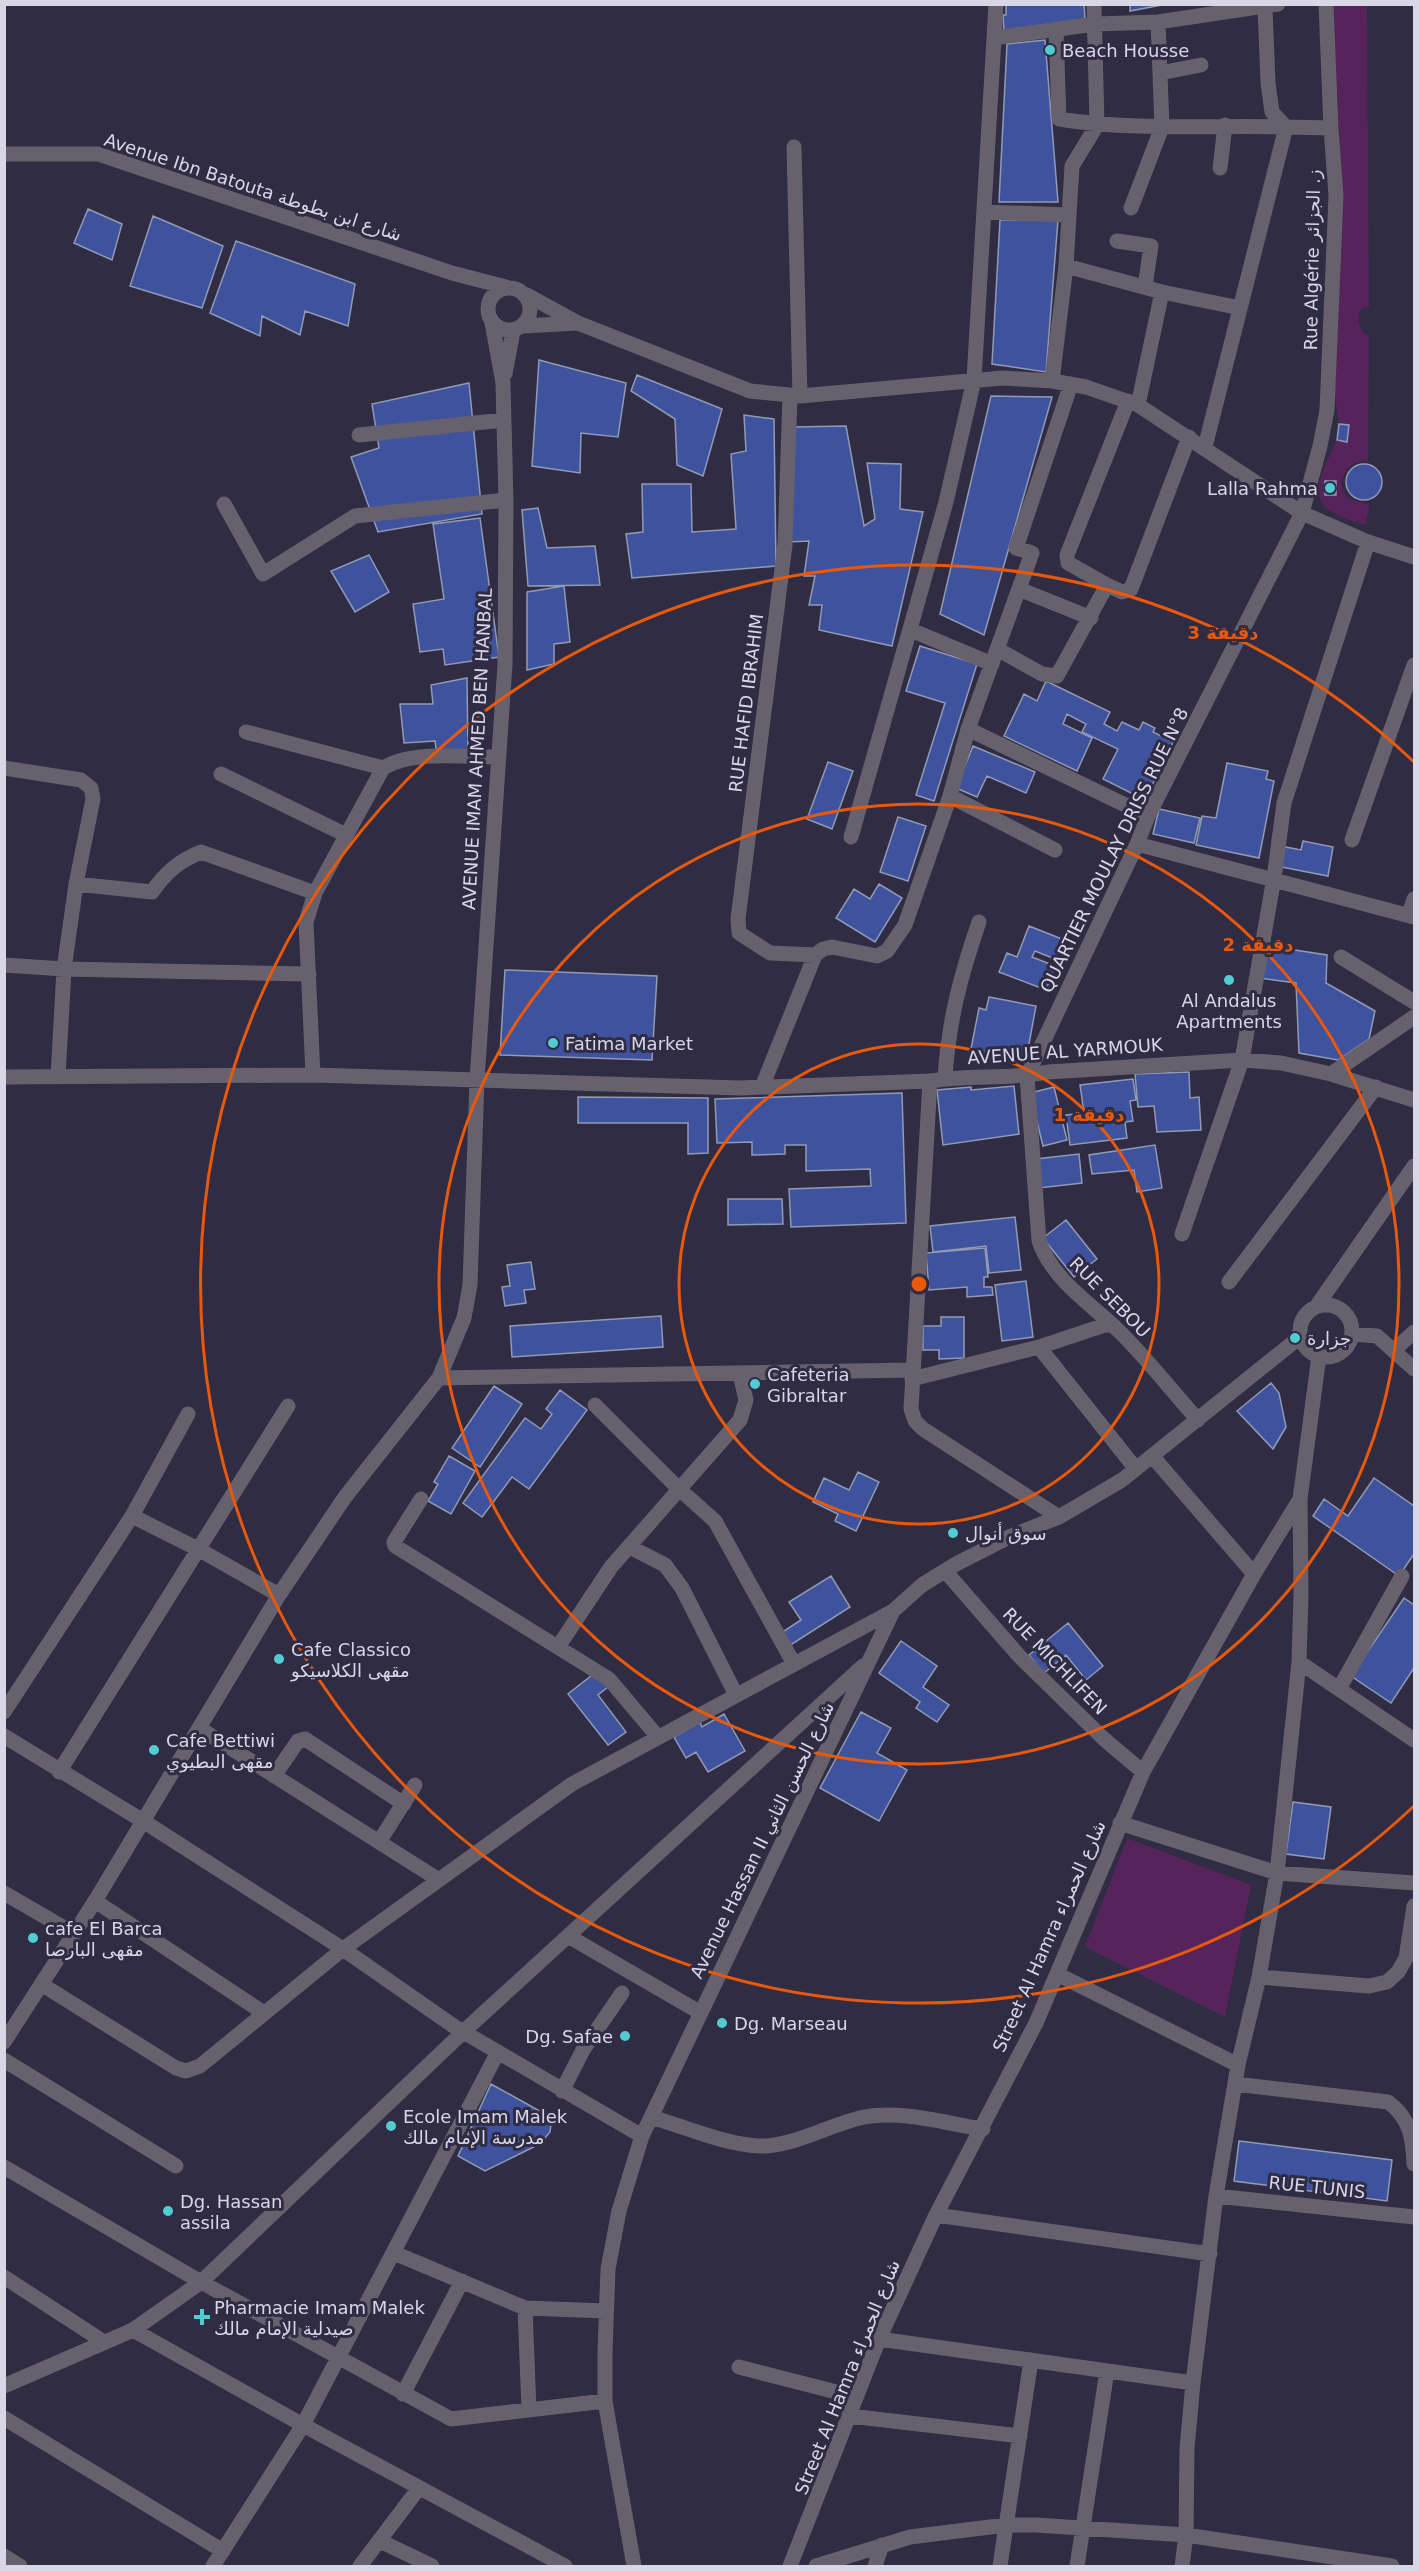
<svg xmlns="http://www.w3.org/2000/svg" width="1419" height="2571" viewBox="0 0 1419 2571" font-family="'DejaVu Sans',Cairo,sans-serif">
	<rect width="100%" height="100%" fill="#2f2c43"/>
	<path fill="#56245a" d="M1333 5H1367L1369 307H1363L1358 315 1359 324 1364 334 1369 335 1368 461C1352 461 1345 468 1341 484L1347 498 1370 505 1365 525C1303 507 1313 490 1337 440L1347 441 1349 426 1339 424 1334 389 1342 194Z
		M1127 1838 1251 1885 1225 2017 1085 1947Z"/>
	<path fill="#3f529e" stroke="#919ab4" stroke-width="1.5" d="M1006 4H1084L1085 19 1004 31 1003 15H1006Z
		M1130 4H1167L1130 11Z
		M1045 40 1058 202H999L1007 44Z
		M88 209 122 224 112 260 74 243Z
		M153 216 223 246 202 308 130 286Z
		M1000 220H1058L1046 372 992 364Z
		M236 241 355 284 348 326 305 311 300 335 262 316 260 336 210 313Z
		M539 360 626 383 618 437 581 433 580 473 532 466Z
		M637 375 722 409 703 476 677 465 675 419 631 391Z
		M469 383 482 514 378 532 351 457 379 448 372 404Z
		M991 396 1052 397 984 635 940 614Z
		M744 415 774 419 776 566 632 578 626 534 643 532 642 484H691L692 532 736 529 731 454 746 451Z
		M1339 424 1349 425 1347 442 1337 440Z
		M846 426 864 526 875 519 867 463 901 464 900 509 923 512 892 646 819 630 822 605H809L815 576H804L809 541 789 542 793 427Z
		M1346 482a18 18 0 1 1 36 0a18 18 0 1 1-36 0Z
		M1325 481H1336V495H1325Z
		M538 508 547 548 595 546 600 585 528 586 522 510Z
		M480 518 499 657 445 665 443 649 420 652 413 604 444 599 433 524Z
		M369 555 389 592 355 612 331 571Z
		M564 586 570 642 554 644V664L527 670V592Z
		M920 646 977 664 934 801 916 795 945 703 906 691Z
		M467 678 468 753 437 755 435 741 404 743 400 704H433L431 685Z
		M1046 681 1110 712 1104 724 1117 731 1122 722 1139 730 1143 722 1155 728 1153 732 1173 742 1145 800 1103 779 1118 749 1082 732 1086 724 1067 714 1063 724 1092 738 1077 771 1004 736 1024 694 1037 701Z
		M973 746 1035 772 1026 793 987 776 977 797 956 788Z
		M828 762 853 771 832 829 807 819Z
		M1227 763 1268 771 1266 779 1274 781 1259 858 1196 845 1202 816 1216 818Z
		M1159 809 1200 818 1194 843 1153 834Z
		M898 817 926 826 908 881 880 872Z
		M1303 841 1333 847 1328 876 1276 866 1280 846 1301 850Z
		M879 884 902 898 875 942 836 918 854 889 870 899Z
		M1029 926 1067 941 1060 961 1035 951 1032 957 1055 966 1046 990 999 972 1007 953 1017 957Z
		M1269 946 1327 955 1326 983 1375 1011 1369 1039 1338 1060 1299 1053 1296 983 1259 978Z
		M505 970 657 976 652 1060 500 1055Z
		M989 997 1036 1006 1026 1060 971 1049 979 1008 986 1010Z
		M1189 1072 1190 1098 1199 1097 1201 1130 1157 1132 1154 1106 1138 1107 1135 1074Z
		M1133 1079 1136 1100 1130 1101 1133 1121 1125 1122 1127 1138 1070 1145 1066 1115 1084 1113 1080 1085Z
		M1014 1086 1019 1134 943 1145 937 1090 971 1087V1090Z
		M1054 1087 1067 1140 1043 1146 1030 1093Z
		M902 1093 906 1223 791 1227 789 1189 871 1186 870 1169 806 1171V1145H785V1154L752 1155V1142L717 1143 715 1099Z
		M578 1097 708 1098V1153L688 1154V1123H578Z
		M1155 1145 1162 1188 1137 1192 1134 1170 1092 1174 1089 1155Z
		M1079 1154 1082 1183 1039 1188 1036 1159Z
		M728 1199H782L783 1224 728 1225Z
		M1015 1217 1021 1270 989 1273 986 1246 933 1252 930 1226Z
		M1066 1220 1097 1259 1074 1277 1043 1238Z
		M985 1248 988 1277H984V1287H992L993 1295 967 1297V1287L929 1290 926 1253Z
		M531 1262 535 1289 524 1290 526 1303 505 1306 502 1287 510 1286 507 1265Z
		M1026 1281 1033 1337 1002 1341 995 1285Z
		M661 1316 663 1347 512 1357 510 1326Z
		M941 1317H964V1358L939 1359V1350H923V1326H941Z
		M1271 1383 1279 1393 1286 1427 1273 1449 1237 1411Z
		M494 1386 522 1404 480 1467 452 1448Z
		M560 1390 587 1410 529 1489 512 1477 482 1517 463 1503 525 1418 541 1429 552 1414 546 1409Z
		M449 1456 475 1471 451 1514 428 1501 438 1484 434 1482Z
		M858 1472 879 1482 856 1531 835 1521 838 1514 813 1502 824 1478 849 1490Z
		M1374 1478 1414 1506V1554L1399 1576 1313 1516 1324 1499 1348 1516Z
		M831 1576 850 1607 789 1646 781 1633 801 1620 789 1602Z
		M1404 1598 1414 1605V1668L1391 1703 1351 1676Z
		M1068 1623 1103 1666 1086 1680 1066 1655 1044 1673 1029 1655Z
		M901 1641 937 1666 923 1687 949 1705 937 1722 916 1708 920 1702 879 1673Z
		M596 1672 608 1687 598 1695 626 1732 608 1745 568 1694Z
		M861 1712 891 1728 877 1753 907 1770 879 1821 820 1788Z
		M724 1714 745 1751 708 1772 696 1752 686 1758 674 1737 700 1722 702 1727Z
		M1293 1802 1331 1807 1324 1859 1286 1854Z
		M491 2084 552 2118 550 2132 540 2144 485 2171 458 2156Z
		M1239 2141 1392 2160 1387 2201 1234 2181Z"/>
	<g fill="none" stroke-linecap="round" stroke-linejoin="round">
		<path stroke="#66616c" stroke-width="15" d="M1265 7 1268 83 1272 112 1286 127 1331 128
			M1056 30 1059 119C1134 131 1210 125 1286 127L1205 447
			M994 38 1095 24 1158 22 1278 4
			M1160 73 1201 65
			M794 147 800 396
			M4 154H98L452 273 506 287
			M1220 168 1225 125
			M1131 208 1162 127 1158 22
			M984 212 1069 215
			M1117 241 1151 246 1145 287
			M1066 266 1162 292 1240 308
			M488 309a21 21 0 1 1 42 0a21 21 0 1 1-42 0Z
			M527 295 578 323 750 391 800 396 1003 378 1052 381 1086 387 1138 405 1302 513 1368 542 1414 557
			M523 326 578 323
			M505 374 513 331
			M1052 381 1066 266 1072 166 1097 125 1094 4
			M790 395 785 545 738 919 739 933 770 953 815 955
			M1138 405 1162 292
			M359 435 504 420
			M224 504 263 574 355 516 506 500
			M1107 585 1122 592 1131 589 1189 437
			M1019 589 1091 618
			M911 630 992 664
			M997 649 1042 674 1057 676 1107 585 1068 563 1067 555 1128 401
			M968 729 1148 816
			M246 732 383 768
			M4 768 81 780 91 788 93 799 76 884 64 969 58 1077
			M221 774 346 835
			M950 796 1055 850
			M851 837 946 502 974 380 996 4
			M1352 840 1414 665
			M1137 844 1414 917
			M76 884 152 892C166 872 179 861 201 852L315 893
			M1409 914 1414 899
			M1341 957 1414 1002
			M4 965 64 969 309 974
			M1331 1074 1414 1017
			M313 1075 306 922 315 893 383 768C412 750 464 757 499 757
			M4 1077 313 1075 740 1088 930 1081 911 1409 915 1421 923 1429 1059 1517
			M945 1079C948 1023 961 974 979 922
			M930 1081C969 1074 1009 1080 1048 1072L1242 1060 1281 1063 1331 1074 1414 1100
			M762 1087 815 955 823 949 832 947 877 956 887 951 905 925 950 796 968 729 1032 553 1016 548 1071 384
			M1182 1234 1242 1060 1274 878 1284 803 1368 542
			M1229 1282 1376 1087
			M1300 1331a26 26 0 1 1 52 0a26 26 0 1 1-52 0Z
			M1316 1307 1414 1166
			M1352 1334 1377 1336 1414 1369
			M1039 1347 1136 1469
			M1394 1350 1414 1332
			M439 1378 912 1370
			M912 1379 1039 1347 1105 1325H1112
			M595 1405 678 1488 715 1521 794 1664
			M1198 1420C1172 1391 1148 1360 1121 1333 1092 1304 1053 1281 1039 1241L1027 1076 1137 844 1148 816 1302 513 1320 446 1327 410 1336 196 1331 128 1326 4
			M1153 1457 1254 1574
			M421 1499 394 1542 395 1546 609 1679 658 1737
			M132 1516 198 1549 279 1595
			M630 1547 665 1565 682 1588 736 1695
			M946 1572 1020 1657 1104 1739 1143 1772
			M558 1647 611 1567 740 1420 746 1400 740 1374
			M1299 1662 1414 1740
			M1339 1689 1402 1576
			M4 1712 132 1516 188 1414
			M199 1728 439 1880
			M4 1736 143 1821 343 1949 455 2027 642 2136
			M59 1772 288 1406
			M274 1776 298 1741 305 1739 404 1804
			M1120 1823 1277 1873 1414 1883
			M379 1842 415 1785
			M4 1893 73 1933
			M95 1901 264 2013
			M568 1936 701 2013
			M1057 1974 1238 2065
			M1259 1977 1369 1986 1387 1982 1398 1972 1406 1958 1414 1906
			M41 1984 176 2068 186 2071 200 2066 343 1949 572 1784 893 1611
			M4 2042 95 1901 279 1595 345 1497 439 1378 464 1318 470 1285 477 1080 505 664 506 500 503 383 492 323
			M4 2060 176 2166
			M1235 2084 1388 2102C1410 2118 1413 2138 1414 2164
			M562 2091 583 2050 622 1993
			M651 2117C682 2126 727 2145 758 2146 793 2147 826 2126 860 2118 899 2109 944 2123 983 2129
			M4 2167 201 2282 451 2419 605 2401
			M1216 2196 1414 2217
			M936 2215 1210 2254
			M394 2253 525 2308 606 2311
			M4 2277 104 2342
			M525 2308 529 2410
			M133 2330 303 2425 565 2566
			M879 2339 1193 2383
			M739 2367 856 2397
			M4 2386 133 2330 201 2282 463 2032 863 1666
			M403 2394 462 2281
			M850 2416 1020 2436
			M4 2418 223 2551
			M380 2541 432 2566
			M4 2556 20 2566
			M213 2566 303 2425 498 2052
			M360 2566 419 2488
			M634 2566 605 2401V2351L608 2269 619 2211 642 2136 893 1611 922 1585 956 1564 1009 1537 1059 1517 1122 1480 1300 1337
			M790 2566 879 2339 936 2215 1036 2023 1143 1772 1254 1574 1300 1499 1319 1356
			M816 2566 910 2537 1006 2525H1036L1186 2535 1392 2566
			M875 2566 882 2545
			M1000 2566 1031 2360
			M1077 2566 1107 2371
			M1182 2566 1186 2535 1187 2448 1193 2383 1216 2196 1238 2065 1259 1977 1277 1873 1299 1662 1301 1594 1300 1499"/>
	</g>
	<g fill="none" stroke="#e8590c" stroke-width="3">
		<circle cx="919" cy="1284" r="240"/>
		<circle cx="919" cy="1284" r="480"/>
		<path d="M1414 1806A719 719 0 1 1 1414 762"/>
	</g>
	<g fill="#51ccd1" stroke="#2f2c43" stroke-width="2">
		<circle cx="1050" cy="50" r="6"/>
		<circle cx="1330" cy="488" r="6"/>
		<circle cx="1229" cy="980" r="6"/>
		<circle cx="553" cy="1043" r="6"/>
		<circle cx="1295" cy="1338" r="6"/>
		<circle cx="755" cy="1384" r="6"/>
		<circle cx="953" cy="1533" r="6"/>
		<circle cx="279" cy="1659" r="6"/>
		<circle cx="154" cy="1750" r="6"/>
		<circle cx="33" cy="1938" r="6"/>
		<circle cx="722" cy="2023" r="6"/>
		<circle cx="625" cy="2036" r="6"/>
		<circle cx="391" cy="2126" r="6"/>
		<circle cx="168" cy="2211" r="6"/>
		<path d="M199 2308h6v6h6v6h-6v6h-6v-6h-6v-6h6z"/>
	</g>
	<g text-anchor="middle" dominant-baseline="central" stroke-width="6" stroke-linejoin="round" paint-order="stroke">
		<g font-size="18" fill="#d8d7e6" stroke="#2f2c43" text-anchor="start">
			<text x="1062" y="50">Beach Housse</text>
			<text x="1318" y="488" text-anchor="end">Lalla Rahma</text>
			<text x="1229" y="1000" text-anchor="middle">Al Andalus<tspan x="1229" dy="21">Apartments</tspan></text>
			<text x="565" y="1043">Fatima Market</text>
			<text x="1307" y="1338">جزارة</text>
			<text x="767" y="1374">Cafeteria<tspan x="767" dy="21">Gibraltar</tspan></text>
			<text x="965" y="1533">سوق أنوال</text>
			<text x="291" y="1649">Cafe Classico<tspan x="291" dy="21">مقهى الكلاسيكو</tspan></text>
			<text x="166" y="1740">Cafe Bettiwi<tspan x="166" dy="21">مقهى البطيوي</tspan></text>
			<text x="45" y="1928">cafe El Barca<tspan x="45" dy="21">مقهى البارصا</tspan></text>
			<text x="734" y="2023">Dg. Marseau</text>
			<text x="613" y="2036" text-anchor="end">Dg. Safae</text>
			<text x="403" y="2116">Ecole Imam Malek<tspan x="403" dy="21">مدرسة الإمام مالك</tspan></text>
			<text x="180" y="2201">Dg. Hassan<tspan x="180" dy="21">assila</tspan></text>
			<text x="214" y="2307">Pharmacie Imam Malek<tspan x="214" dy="21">صيدلية الإمام مالك</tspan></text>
		</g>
		<g font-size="18" fill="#d8d7e6" stroke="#2f2c43">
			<text transform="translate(253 187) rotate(18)">Avenue Ibn Batouta شارع ابن بطوطة</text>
			<text transform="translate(1312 260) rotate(-89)">Rue Algérie ز. الجزائر</text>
			<text transform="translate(746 703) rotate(-83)">RUE HAFID IBRAHIM</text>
			<text transform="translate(477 749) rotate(-87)">AVENUE IMAM AHMED BEN HANBAL</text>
			<text transform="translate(1114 850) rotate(-64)">QUARTIER MOULAY DRISS RUE N°8</text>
			<text transform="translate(1065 1051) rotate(-4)">AVENUE AL YARMOUK</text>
			<text transform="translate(1110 1297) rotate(45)">RUE SEBOU</text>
			<text transform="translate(1055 1661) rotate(46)">RUE MICHLIFEN</text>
			<text transform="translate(762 1840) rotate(-64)">Avenue Hassan II شارع الحسن الثاني</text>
			<text transform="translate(1049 1936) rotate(-66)">Street Al Hamra شارع الحمراء</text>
			<text transform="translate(1317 2187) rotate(6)">RUE TUNIS</text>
			<text transform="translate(847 2377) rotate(-68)">Street Al Hamra شارع الحمراء</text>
		</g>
	</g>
	<circle cx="919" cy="1284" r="9" fill="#e8590c" stroke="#2f2c43" stroke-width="3"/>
	<g font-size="18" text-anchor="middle" font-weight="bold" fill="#e8590c" stroke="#2f2c43" stroke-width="6" stroke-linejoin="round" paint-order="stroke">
		<text x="1223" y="639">3 دقيقة</text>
		<text x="1258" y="951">2 دقيقة</text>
		<text x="1089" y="1121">1 دقيقة</text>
	</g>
	<rect width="1419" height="2571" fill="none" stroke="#d8d7e6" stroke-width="12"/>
</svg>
